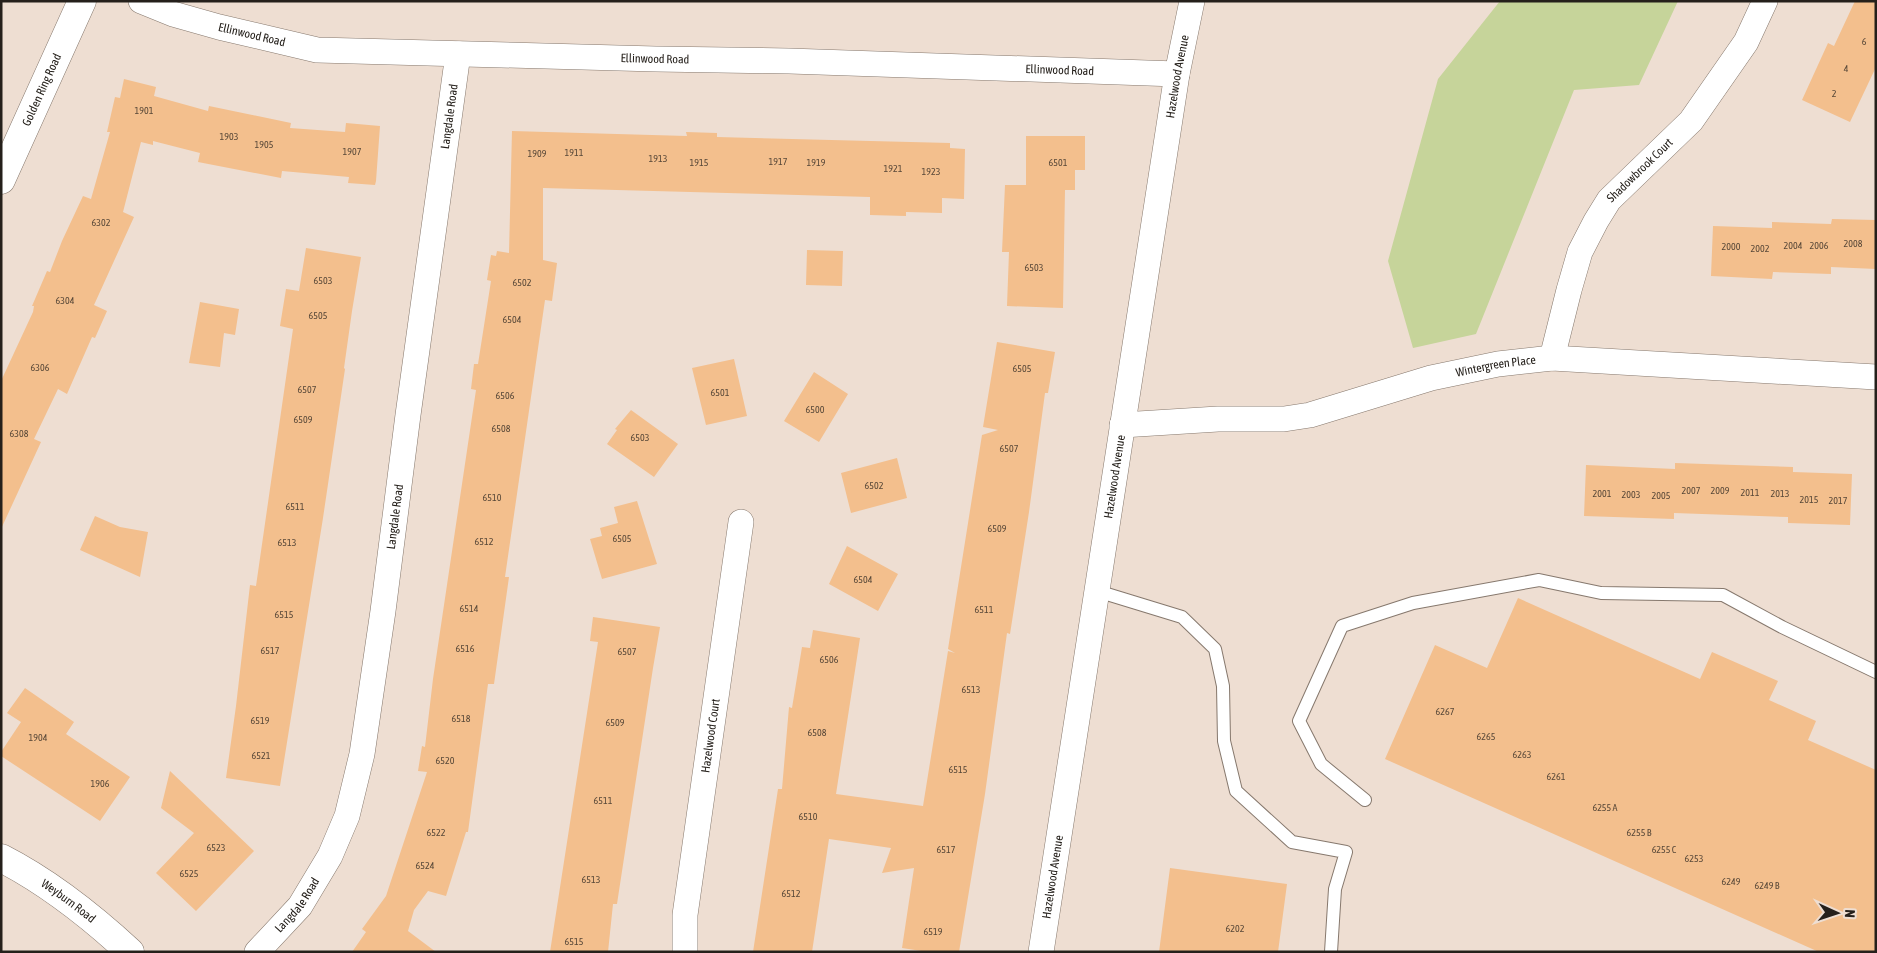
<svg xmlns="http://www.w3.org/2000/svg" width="1877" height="953" viewBox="0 0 1877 953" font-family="'Asap Condensed',sans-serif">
	<rect width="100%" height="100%" fill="#eeded2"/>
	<path fill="#c6d49a" d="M1500 1H1678L1639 85 1574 90 1476 334 1413 348 1388 261 1438 79Z"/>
	<path fill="#f3bf8d" d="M1855 1H1876V67L1850 122 1802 100 1828 43 1834 46Z
		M124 79 156 87 154 96 208 111 209 106 291 123 290 128 345 132 346 123 380 126 376 181 375 185 348 183 349 177 282 171 281 178 198 162 200 153 153 141V145L141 142 123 212 134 217 94 305 107 311 95 338 92 337 67 394 58 389 34 439 41 442 1 529V381L33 312 34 306H32L47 271 50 272 62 241 83 196 91 199 110 132H107L115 97 120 98Z
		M512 131 687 136 686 132 717 133V137L950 143V148L965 149 964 199 942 198V213L906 212V216L870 215V197L543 188V260L557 263 552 301 545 300 505 577H509L494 684H488L468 832H466L446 896 428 891 414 910 408 931 436 952H352L366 932 362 929 386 896 427 772 418 771 422 746 425 747 433 679 476 390 471 389 474 364H478L491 281 487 280 491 255 496 256 497 251 509 253Z
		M1026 136H1085V170H1075V190H1065L1063 308 1007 306 1009 252H1002L1005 185H1026Z
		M1832 219 1876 220V269L1831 267V274L1773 272 1772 279 1711 276 1713 226 1772 228V222L1831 224Z
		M306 248 361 257 352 311 344 368 345 369 323 518 280 786 226 778 236 706 250 585 256 586 293 329 280 326 286 289 299 291Z
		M807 250 843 251 842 286 806 285Z
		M200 302 239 309 235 335 224 333 220 367 189 363Z
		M997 342 1055 352 1048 393H1045L1029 512 1010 634 1007 633 985 794 959 952H928L902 948 914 868 882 873 891 848 829 839 812 952H753L778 789H782L789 707 792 708 802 647 810 648 813 630 860 638 836 794 923 806 948 651 955 653 948 649 982 435 998 430 983 427Z
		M734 359 747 416 706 425 692 368Z
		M814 372 848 394 819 442 784 421Z
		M631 410 678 444 654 477 607 444 617 430 615 429Z
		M897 458 907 498 851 513 841 473Z
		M1675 463 1793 467V472L1852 474 1850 525 1788 523V517L1674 513V519L1584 516 1586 465 1675 469Z
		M637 501 657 564 602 579 590 539 602 536 600 528 618 523 614 507Z
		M95 516 120 527 148 532 140 577 80 550Z
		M847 546 898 574 878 611 829 584Z
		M1518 598 1700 679 1712 652 1778 681 1769 700 1816 721 1808 740 1876 770V952H1819L1385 759 1435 645 1487 668Z
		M593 617 660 627 653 668 617 904H613L608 952H550L598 642 590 641Z
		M25 688 74 722 66 734 130 777 100 821 1 756V752L21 722 7 713Z
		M170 771 254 851 196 911 156 873 194 833 161 808Z
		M1170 868 1287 884 1278 952H1159Z"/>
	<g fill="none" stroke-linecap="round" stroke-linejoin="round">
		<g stroke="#86786d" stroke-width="14">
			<path id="lane" d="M1097 591 1182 617 1215 649 1223 686 1224 741 1236 791 1292 842 1346 852 1335 889 1331 952
				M1365 800 1321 764 1299 721 1342 626 1413 603 1539 580 1601 593 1723 595 1782 627 1876 672"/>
		</g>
		<g stroke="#86786d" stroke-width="26">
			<g id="street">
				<path id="s1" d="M141 1 173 14 219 27 317 50 656 59 789 61 1177 74"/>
				<path id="s2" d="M1552 358 1569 290 1580 252 1596 221 1609 200 1691 121 1746 42 1765 1"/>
				<path id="s3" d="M1122 425 1218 419H1284L1310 415 1431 378 1498 364 1552 358 1876 377"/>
				<path id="s4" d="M257 952 300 906 330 856 347 816 362 754 383 611 408 415 458 54"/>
				<path id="s5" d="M685 952V915L741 522"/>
				<path id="s6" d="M1041 952 1177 74 1192 1"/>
			</g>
		</g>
		<g stroke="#86786d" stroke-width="29">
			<g id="secondary">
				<path id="s7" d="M1 180 82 1"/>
				<path id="s8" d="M1 858C48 882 91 916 130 952"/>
			</g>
		</g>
		<use href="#lane" stroke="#fff" stroke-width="12"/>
		<use href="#street" stroke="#fff" stroke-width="25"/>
		<use href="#secondary" stroke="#fff" stroke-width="28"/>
	</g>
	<g text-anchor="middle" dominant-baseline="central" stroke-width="4" stroke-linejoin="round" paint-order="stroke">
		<g font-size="10" fill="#584838">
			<text x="1864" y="41">6</text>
			<text x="1846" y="68">4</text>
			<text x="1834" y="93">2</text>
			<text x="144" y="110">1901</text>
			<text x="229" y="136">1903</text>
			<text x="264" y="144">1905</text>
			<text x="352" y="151">1907</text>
			<text x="574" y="152">1911</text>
			<text x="537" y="153">1909</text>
			<text x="658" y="158">1913</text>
			<text x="778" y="161">1917</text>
			<text x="699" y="162">1915</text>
			<text x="816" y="162">1919</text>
			<text x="1058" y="162">6501</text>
			<text x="893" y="168">1921</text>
			<text x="931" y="171">1923</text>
			<text x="101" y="222">6302</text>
			<text x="1853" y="243">2008</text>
			<text x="1793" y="245">2004</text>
			<text x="1819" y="245">2006</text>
			<text x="1731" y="246">2000</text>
			<text x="1760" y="248">2002</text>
			<text x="1034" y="267">6503</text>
			<text x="323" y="280">6503</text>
			<text x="522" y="282">6502</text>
			<text x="65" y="300">6304</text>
			<text x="318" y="315">6505</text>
			<text x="512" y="319">6504</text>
			<text x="40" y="367">6306</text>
			<text x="1022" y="368">6505</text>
			<text x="307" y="389">6507</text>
			<text x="720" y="392">6501</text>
			<text x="505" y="395">6506</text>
			<text x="815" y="409">6500</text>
			<text x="303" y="419">6509</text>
			<text x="501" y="428">6508</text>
			<text x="19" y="433">6308</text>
			<text x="640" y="437">6503</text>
			<text x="1009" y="448">6507</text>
			<text x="874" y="485">6502</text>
			<text x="1691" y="490">2007</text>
			<text x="1720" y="490">2009</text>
			<text x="1750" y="492">2011</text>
			<text x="1602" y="493">2001</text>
			<text x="1780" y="493">2013</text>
			<text x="1631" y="494">2003</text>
			<text x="1661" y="495">2005</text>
			<text x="492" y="497">6510</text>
			<text x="1809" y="499">2015</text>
			<text x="1838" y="500">2017</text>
			<text x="295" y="506">6511</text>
			<text x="997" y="528">6509</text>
			<text x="622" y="538">6505</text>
			<text x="484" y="541">6512</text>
			<text x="287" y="542">6513</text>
			<text x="863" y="579">6504</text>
			<text x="469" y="608">6514</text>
			<text x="984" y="609">6511</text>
			<text x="284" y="614">6515</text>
			<text x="465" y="648">6516</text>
			<text x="270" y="650">6517</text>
			<text x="627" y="651">6507</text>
			<text x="829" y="659">6506</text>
			<text x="971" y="689">6513</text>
			<text x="1445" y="711">6267</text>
			<text x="461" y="718">6518</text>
			<text x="260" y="720">6519</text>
			<text x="615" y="722">6509</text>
			<text x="817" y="732">6508</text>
			<text x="1486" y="736">6265</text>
			<text x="38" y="737">1904</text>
			<text x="1522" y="754">6263</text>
			<text x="261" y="755">6521</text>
			<text x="445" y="760">6520</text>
			<text x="958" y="769">6515</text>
			<text x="1556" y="776">6261</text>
			<text x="100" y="783">1906</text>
			<text x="603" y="800">6511</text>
			<text x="1605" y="807">6255 A</text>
			<text x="808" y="816">6510</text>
			<text x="436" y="832">6522</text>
			<text x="1639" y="832">6255 B</text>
			<text x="216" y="847">6523</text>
			<text x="946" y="849">6517</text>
			<text x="1664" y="849">6255 C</text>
			<text x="1694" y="858">6253</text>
			<text x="425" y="865">6524</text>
			<text x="189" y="873">6525</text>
			<text x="591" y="879">6513</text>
			<text x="1731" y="881">6249</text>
			<text x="1767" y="885">6249 B</text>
			<text x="791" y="893">6512</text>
			<text x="1235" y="928">6202</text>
			<text x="933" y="931">6519</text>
			<text x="574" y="941">6515</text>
		</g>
		<g font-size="12" fill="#25201b" stroke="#eeded2">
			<text stroke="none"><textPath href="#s1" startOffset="116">Ellinwood Road</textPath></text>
			<text stroke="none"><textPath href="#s1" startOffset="521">Ellinwood Road</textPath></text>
			<text stroke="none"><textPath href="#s1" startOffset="926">Ellinwood Road</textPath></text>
			<text stroke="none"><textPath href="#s6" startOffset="886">Hazelwood Avenue</textPath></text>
			<text stroke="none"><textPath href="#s7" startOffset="99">Golden Ring Road</textPath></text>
			<text stroke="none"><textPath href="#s4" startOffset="872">Langdale Road</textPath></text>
			<text stroke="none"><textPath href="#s2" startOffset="212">Shadowbrook Court</textPath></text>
			<text stroke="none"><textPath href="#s3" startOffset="381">Wintergreen Place</textPath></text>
			<text stroke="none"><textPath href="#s6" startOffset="481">Hazelwood Avenue</textPath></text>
			<text stroke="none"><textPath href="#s4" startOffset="468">Langdale Road</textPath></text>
			<text stroke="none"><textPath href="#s5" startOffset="218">Hazelwood Court</textPath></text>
			<text stroke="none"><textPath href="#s6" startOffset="76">Hazelwood Avenue</textPath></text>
			<text stroke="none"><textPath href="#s8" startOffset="80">Weyburn Road</textPath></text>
			<text stroke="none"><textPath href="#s4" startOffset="62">Langdale Road</textPath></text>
		</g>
	</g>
	<rect width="1877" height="953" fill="none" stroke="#25201b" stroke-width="5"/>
	<g transform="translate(1837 913) rotate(93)" stroke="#eeded2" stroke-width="4" paint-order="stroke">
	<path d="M0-4L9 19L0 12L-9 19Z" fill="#25201b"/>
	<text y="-8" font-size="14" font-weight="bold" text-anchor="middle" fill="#25201b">N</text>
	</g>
</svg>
